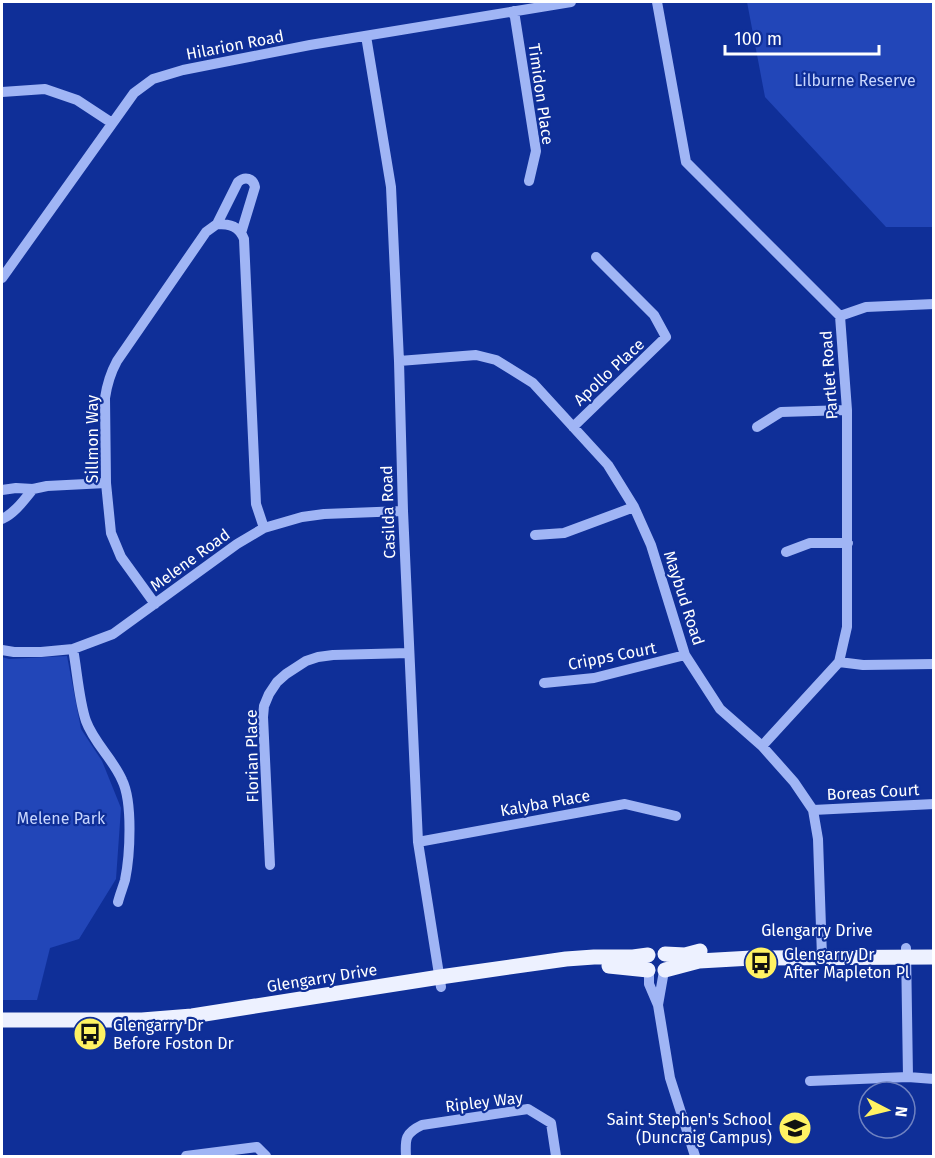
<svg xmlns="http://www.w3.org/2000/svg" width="935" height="1158" viewBox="0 0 935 1158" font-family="'Fira Sans',sans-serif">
	<rect width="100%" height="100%" fill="#0f2f98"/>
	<path fill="#2246b8" d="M747 2H933V227H886L765 97Z
		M67 656 81 729 102 761 121 808 116 879 79 939 50 948 37 1000H2V657L9 659Z"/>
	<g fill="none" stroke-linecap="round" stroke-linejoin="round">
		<path stroke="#a0b5f5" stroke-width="10" d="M657 2 686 162 840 316 847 410V627L839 662 762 746
			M514 11 536 151 529 181
			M366 36 391 187 399 361 403 511 418 842 441 987
			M2 92 45 89 77 100 112 123
			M217 224 238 182C245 176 253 178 255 187L241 233
			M2 278 134 93 153 79 183 70 310 45 571 2
			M840 316 866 307 934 304
			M399 361 476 355 496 360 533 383 608 465 634 507 651 545 685 655 720 709 762 746 794 782 813 810 818 839 822 957
			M573 427 666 337 654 315 596 257
			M757 427 781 412 847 410
			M2 490 16 488 33 489 47 486 106 483
			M2 519C15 513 24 500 33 489
			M535 535 564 533 634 507
			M786 552 810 543H848
			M155 604 121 557 111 533 106 483 105 398C107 384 110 374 117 361L206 232 217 224C230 224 239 226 244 239L256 504 264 528
			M73 649C77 670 79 701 86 721 94 743 113 759 122 780 133 802 130 856 125 880 123 887 120 894 118 902
			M2 650 14 652H41L73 649 113 634 237 544 264 528 302 517 324 514 403 511
			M839 662 863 665 934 664
			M544 683 594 678 685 655
			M813 810 934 804
			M418 842 625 804 676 816
			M270 865 263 717 264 706 269 694 277 682 286 674 306 661 318 657 333 655 409 653
			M906 948 908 1077 934 1079
			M649 971V984L658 1005 670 1078 695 1156
			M658 1005 664 971
			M810 1081 908 1077
			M186 1156 257 1147 266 1156
			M406 1156C405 1139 405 1133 422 1125L528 1109 551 1123 556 1156"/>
		<path stroke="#edf1ff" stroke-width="15" d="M665 954 685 955 700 951
			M609 966 648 970
			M665 970 699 961 752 958 934 957
			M2 1020H142L192 1016 440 977 566 959 594 957H633L648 955"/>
	</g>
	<defs>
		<g id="bus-disc" transform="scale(1.725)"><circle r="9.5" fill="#fff263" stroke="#0f2f98"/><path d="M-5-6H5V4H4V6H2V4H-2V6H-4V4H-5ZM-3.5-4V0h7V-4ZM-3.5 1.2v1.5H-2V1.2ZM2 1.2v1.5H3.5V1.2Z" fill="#111"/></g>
		<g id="school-disc" transform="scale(1.725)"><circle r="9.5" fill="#fff263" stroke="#0f2f98"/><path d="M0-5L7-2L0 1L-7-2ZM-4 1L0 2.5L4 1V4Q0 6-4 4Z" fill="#111"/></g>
	</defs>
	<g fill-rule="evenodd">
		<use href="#bus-disc" x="761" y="963"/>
		<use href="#bus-disc" x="90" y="1034"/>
		<use href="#school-disc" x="795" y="1128"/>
	</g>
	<g text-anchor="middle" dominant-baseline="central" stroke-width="4.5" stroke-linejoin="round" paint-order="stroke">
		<g font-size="16" fill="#fff" stroke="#0f2f98">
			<text transform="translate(235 45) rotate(-11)">Hilarion Road</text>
			<text transform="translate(541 94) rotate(82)">Timidon Place</text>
			<text transform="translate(609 372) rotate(-43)">Apollo Place</text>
			<text transform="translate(829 375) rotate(-94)">Partlet Road</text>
			<text transform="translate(92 439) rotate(-90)">Sillmon Way</text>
			<text transform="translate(388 512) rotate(-92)">Casilda Road</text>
			<text transform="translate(190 560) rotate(-36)">Melene Road</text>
			<text transform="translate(684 598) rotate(72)">Maybud Road</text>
			<text transform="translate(612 656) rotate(-11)">Cripps Court</text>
			<text transform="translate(252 756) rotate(-91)">Florian Place</text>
			<text transform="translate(873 792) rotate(-3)">Boreas Court</text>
			<text transform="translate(545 803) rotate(-10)">Kalyba Place</text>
			<text x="817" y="930">Glengarry Drive</text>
			<text transform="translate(322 978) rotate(-9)">Glengarry Drive</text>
			<text transform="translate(484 1102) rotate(-7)">Ripley Way</text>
		</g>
		<g font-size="16" fill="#c8d6fe" stroke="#0f2f98">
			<text x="855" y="80">Lilburne Reserve</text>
			<text x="61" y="818">Melene Park</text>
		</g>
		<g font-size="16" fill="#fff" stroke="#0f2f98" text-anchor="start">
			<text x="784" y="954">Glengarry Dr<tspan x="784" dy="18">After Mapleton Pl</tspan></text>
			<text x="113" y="1025">Glengarry Dr<tspan x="113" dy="18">Before Foston Dr</tspan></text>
			<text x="772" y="1119" text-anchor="end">Saint Stephen's School<tspan x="772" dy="18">(Duncraig Campus)</tspan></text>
		</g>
	</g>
	<rect width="935" height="1158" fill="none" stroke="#ffffff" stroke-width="6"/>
	<g transform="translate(887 1110) rotate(97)"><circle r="28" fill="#0f2f98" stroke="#6f82c1" stroke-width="1.5"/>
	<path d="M0-4.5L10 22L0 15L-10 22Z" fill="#fff263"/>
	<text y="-9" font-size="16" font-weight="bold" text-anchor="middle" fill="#ffffff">N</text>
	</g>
	<path d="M725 45v9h154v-9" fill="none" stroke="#ffffff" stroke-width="3"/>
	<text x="734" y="45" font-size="18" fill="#ffffff" stroke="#0f2f98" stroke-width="4.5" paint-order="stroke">100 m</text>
</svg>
